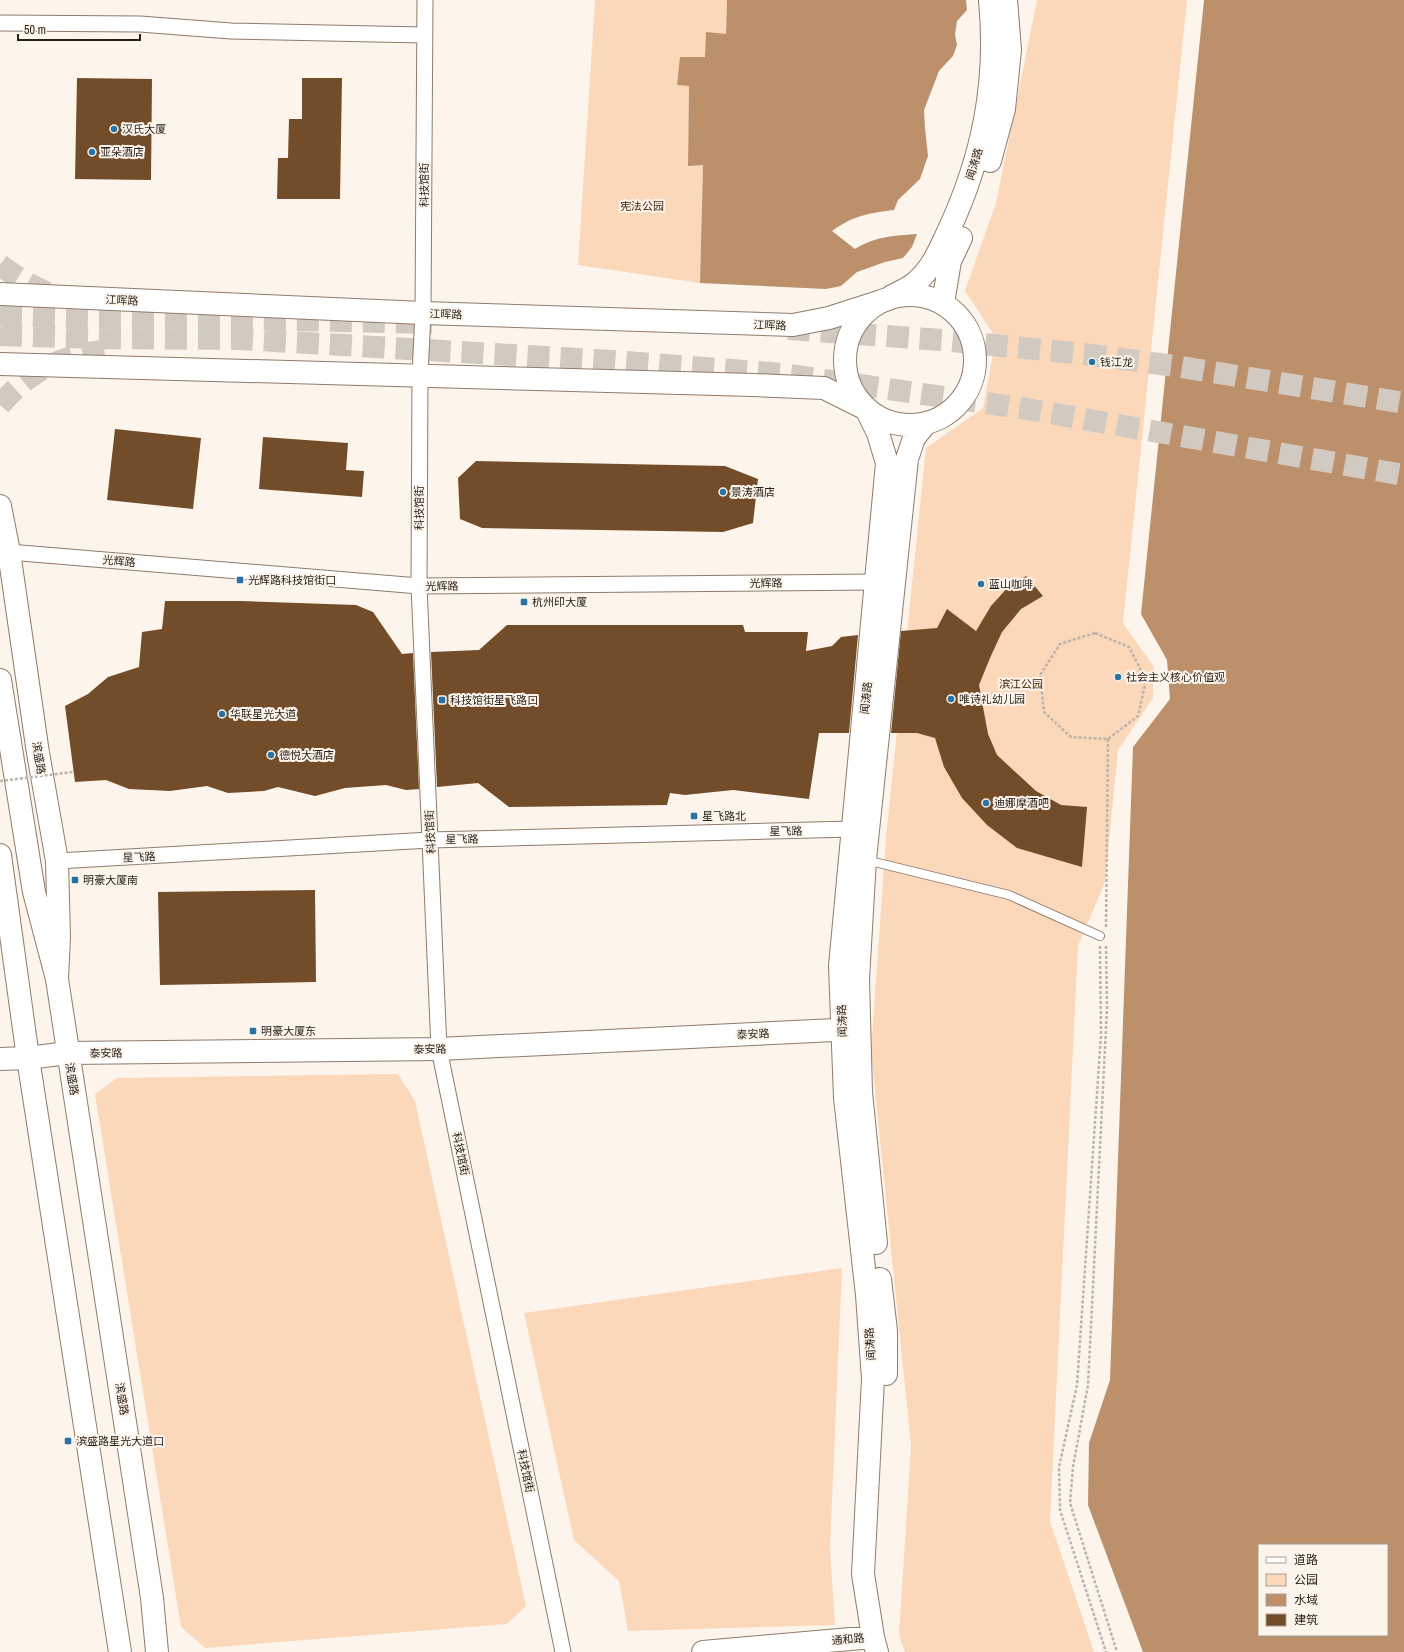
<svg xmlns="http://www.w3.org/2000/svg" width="1404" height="1652" viewBox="0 0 1404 1652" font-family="'Archivo Narrow','Noto Sans SC',sans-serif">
	<rect width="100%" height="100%" fill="#fdf4ec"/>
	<path fill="#fbd8ba" d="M595 0H727L726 34 677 85 689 86 688 165H703L700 283 578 265Z
		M1037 0H1187L1123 623 1154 667 1153 698 1118 750 1105 882 1078 946 1050 1521 1094 1652H905L899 1635 911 1446 871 1051 886 838 926 448 983 408 996 338 965 291 996 203Z
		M398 1074 415 1101 526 1606 507 1624 205 1648 181 1627 95 1094 117 1078Z
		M842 1268 830 1548 835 1625 628 1631 619 1581 574 1540 524 1313Z"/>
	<path fill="#bb906b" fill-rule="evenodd" d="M727 0H966L967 10 957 21 955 35 957 45 953 56 939 71 924 110 925 128 928 156 920 179 898 200 894 210C868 213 853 216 832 231L855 249C876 236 893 236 917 234L912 247 903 258 885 262 857 272 841 286 826 289 700 283 703 165 688 166 689 86 677 85 680 57H705L706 32 726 34Z
		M1204 0H1404V1652H1143L1088 1505 1089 1443 1110 1380 1133 747 1170 699 1167 660 1141 614ZM1259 1545H1387V1635H1259Z"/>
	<path fill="#734d29" d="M77 78 152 79 151 180 75 179Z
		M302 78H342L340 199H277L278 158H288L289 119H302Z
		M115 429 201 438 193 509 107 500Z
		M263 437 348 443 346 470 364 471 362 497 259 489Z
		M476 461 725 466 758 479 753 523 723 532 482 528 460 519 458 478Z
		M1026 576 1043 596 1021 609 1002 632 990 658 979 685 988 734 997 755 1036 791 1061 805 1087 807 1082 867 1017 848 987 825 962 798 944 767 935 738 917 733H891L901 631 937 628 947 609 976 631 991 606 1009 586Z
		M165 601H241L356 605 373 612 402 654 413 653 419 789 406 790 386 785 345 788 315 796 278 787 264 791 228 793 207 786 170 791 129 789 106 780 75 782 65 706 88 694 108 677 139 667 142 632 162 629Z
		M507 625H743L745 632H808L806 651 832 646 841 637 858 635 849 733H819L809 799 733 790 685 795 670 793 667 805 509 807 478 783 437 787 431 652 479 650Z
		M315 890 316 982 160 985 158 892Z"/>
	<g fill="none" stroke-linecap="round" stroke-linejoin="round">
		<path stroke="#d2c9c1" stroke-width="22" stroke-dasharray="22 11" stroke-linecap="butt" d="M0 265C18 278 35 289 56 296
			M0 315 88 318 245 319 432 323
			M788 329 942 340 1084 354 1175 366 1404 403
			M0 335 95 338 241 339 612 361 783 374 1021 408 1404 475
			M0 405C32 368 65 354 112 350"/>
		<g stroke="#8f7b6a" stroke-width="10">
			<path id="lane" d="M866 860 1009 895 1100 936"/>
		</g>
		<g stroke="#8f7b6a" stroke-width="17">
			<path id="street" d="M425 0 423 313 420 375 419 586 439 1049 563 1652
				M0 23 140 24 231 31 424 35
				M9 552 419 586 877 582
				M57 861 430 840 853 829 861 831"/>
		</g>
		<g stroke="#8f7b6a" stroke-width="24">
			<path id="secondary" d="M990 161 1004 109 1010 50 1006 0
				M845 360a65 65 0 1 1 130 0a65 65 0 1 1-130 0Z
				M892 296C900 292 910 288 916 282 931 270 939 251 947 234 983 158 998 83 990 0
				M943 303 950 261 961 238
				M866 409 878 433 887 463 840 966 845 1098 867 1295 873 1379 863 1574 873 1637 877 1652
				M0 506 9 552 38 753 57 861 59 937 57 979 152 1598 157 1652
				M0 855 28 1058 120 1652
				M0 1059 28 1058 68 1053 439 1049 856 1029
				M876 1243 861 1092 858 979 865 859 907 459 914 438 926 423
				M880 1279 886 1331V1374
				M703 1652 873 1637"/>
		</g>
		<g stroke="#8f7b6a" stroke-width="24">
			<path id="primary" d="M0 294 423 313 793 325 829 318 888 299
				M0 364 753 385 824 388 866 409"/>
		</g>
		<g stroke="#8f7b6a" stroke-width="24">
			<path id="highway" d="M0 680 34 892 57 979"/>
		</g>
		<path stroke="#bcb3ab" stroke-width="2.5" stroke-dasharray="3 2" stroke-linecap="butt" d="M1095 633 1129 647 1146 680 1138 716 1108 739 1071 737 1044 712 1040 675 1060 644Z
			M1106 927 1108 739
			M1100 946 1101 1035 1077 1385 1059 1467 1060 1510 1106 1652
			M1106 946 1107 1008 1088 1385 1073 1467 1070 1503 1117 1652"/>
		<use href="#lane" stroke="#fff" stroke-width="8"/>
		<use href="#street" stroke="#fff" stroke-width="15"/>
		<use href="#secondary" stroke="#fff" stroke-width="22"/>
		<use href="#primary" stroke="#fff" stroke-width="22"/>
		<use href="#highway" stroke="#fff" stroke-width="22"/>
		<path stroke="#bcb3ab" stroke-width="2.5" stroke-dasharray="3 2" stroke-linecap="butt" d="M0 781 73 772"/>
	</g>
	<g fill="#2773a6" stroke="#fdf4ec" stroke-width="1.5">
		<circle cx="114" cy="129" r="4"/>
		<circle cx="92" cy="152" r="4"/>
		<circle cx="1092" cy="362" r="4"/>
		<circle cx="723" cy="492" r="4"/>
		<rect x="236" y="576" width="8" height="8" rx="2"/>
		<circle cx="981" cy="584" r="4"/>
		<rect x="520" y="598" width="8" height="8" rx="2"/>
		<circle cx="1118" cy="677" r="4"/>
		<circle cx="951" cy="699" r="4"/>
		<rect x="438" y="696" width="8" height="8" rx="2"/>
		<circle cx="222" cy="714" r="4"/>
		<circle cx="271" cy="755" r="4"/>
		<circle cx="986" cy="803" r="4"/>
		<rect x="690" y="812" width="8" height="8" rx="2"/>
		<rect x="71" y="876" width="8" height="8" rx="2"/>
		<rect x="249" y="1027" width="8" height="8" rx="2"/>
		<rect x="64" y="1437" width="8" height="8" rx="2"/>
	</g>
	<g text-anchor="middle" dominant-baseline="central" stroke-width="4" stroke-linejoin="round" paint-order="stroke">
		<g font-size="11" fill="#261e17" stroke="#fdf4ec" text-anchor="start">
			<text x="122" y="129">汉氏大厦</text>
			<text x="100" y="152">亚朵酒店</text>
			<text x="1100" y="362">钱江龙</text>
			<text x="731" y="492">景涛酒店</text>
			<text x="248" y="580">光辉路科技馆街口</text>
			<text x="989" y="584">蓝山咖啡</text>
			<text x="532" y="602">杭州印大厦</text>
			<text x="1126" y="677">社会主义核心价值观</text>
			<text x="959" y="699">唯诗礼幼儿园</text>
			<text x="450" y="700">科技馆街星飞路口</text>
			<text x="230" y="714">华联星光大道</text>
			<text x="279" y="755">德悦大酒店</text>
			<text x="994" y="803">迪娜摩酒吧</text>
			<text x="702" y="816">星飞路北</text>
			<text x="83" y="880">明豪大厦南</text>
			<text x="261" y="1031">明豪大厦东</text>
			<text x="76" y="1441">滨盛路星光大道口</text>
		</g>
		<g font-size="11" fill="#261e17" stroke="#fdf4ec">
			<text transform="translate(974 164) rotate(-73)">闻涛路</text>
			<text transform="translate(424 185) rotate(-90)">科技馆街</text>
			<text transform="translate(122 300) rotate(3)">江晖路</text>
			<text transform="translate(446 314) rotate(2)">江晖路</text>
			<text transform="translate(770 325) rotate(2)">江晖路</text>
			<text transform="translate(419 508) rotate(-90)">科技馆街</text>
			<text transform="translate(119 561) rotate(5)">光辉路</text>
			<text transform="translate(766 583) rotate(-1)">光辉路</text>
			<text transform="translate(442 586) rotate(-1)">光辉路</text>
			<text transform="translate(866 698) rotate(-84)">闻涛路</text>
			<text transform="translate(39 758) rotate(81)">滨盛路</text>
			<text transform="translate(786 831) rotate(-1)">星飞路</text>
			<text transform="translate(430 832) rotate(-93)">科技馆街</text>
			<text transform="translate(462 839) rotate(-1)">星飞路</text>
			<text transform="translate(139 857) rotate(-3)">星飞路</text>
			<text transform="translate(842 1021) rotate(-92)">闻涛路</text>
			<text transform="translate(753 1034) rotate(-3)">泰安路</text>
			<text transform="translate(430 1049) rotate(-1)">泰安路</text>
			<text transform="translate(106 1053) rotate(-1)">泰安路</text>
			<text transform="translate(72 1079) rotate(81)">滨盛路</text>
			<text transform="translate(461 1154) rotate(78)">科技馆街</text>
			<text transform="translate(870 1344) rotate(-94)">闻涛路</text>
			<text transform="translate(122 1399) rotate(81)">滨盛路</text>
			<text transform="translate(526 1471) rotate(78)">科技馆街</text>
			<text transform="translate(848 1639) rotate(-5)">通和路</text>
		</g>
		<g font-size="11" fill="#422505" stroke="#fdf4ec">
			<text x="642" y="206">宪法公园</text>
			<text x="1021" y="684">滨江公园</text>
		</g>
	</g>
	<rect x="1258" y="1544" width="130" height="92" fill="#fdf4ec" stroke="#a79e97"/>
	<rect x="1266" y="1557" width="20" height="6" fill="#ffffff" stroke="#a79e97"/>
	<text x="1294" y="1564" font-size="12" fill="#261e17">道路</text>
	<rect x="1266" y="1574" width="20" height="12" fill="#fbd8ba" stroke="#a79e97"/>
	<text x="1294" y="1584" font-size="12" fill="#261e17">公园</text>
	<rect x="1266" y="1594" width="20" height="12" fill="#bb906b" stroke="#a79e97"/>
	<text x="1294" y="1604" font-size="12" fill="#261e17">水域</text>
	<rect x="1266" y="1614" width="20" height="12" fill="#734d29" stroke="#a79e97"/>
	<text x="1294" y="1624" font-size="12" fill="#261e17">建筑</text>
	<path d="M18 34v6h122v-6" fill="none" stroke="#261e17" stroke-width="2"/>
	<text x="24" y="34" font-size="12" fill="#261e17" stroke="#fdf4ec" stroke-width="3" paint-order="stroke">50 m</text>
</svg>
